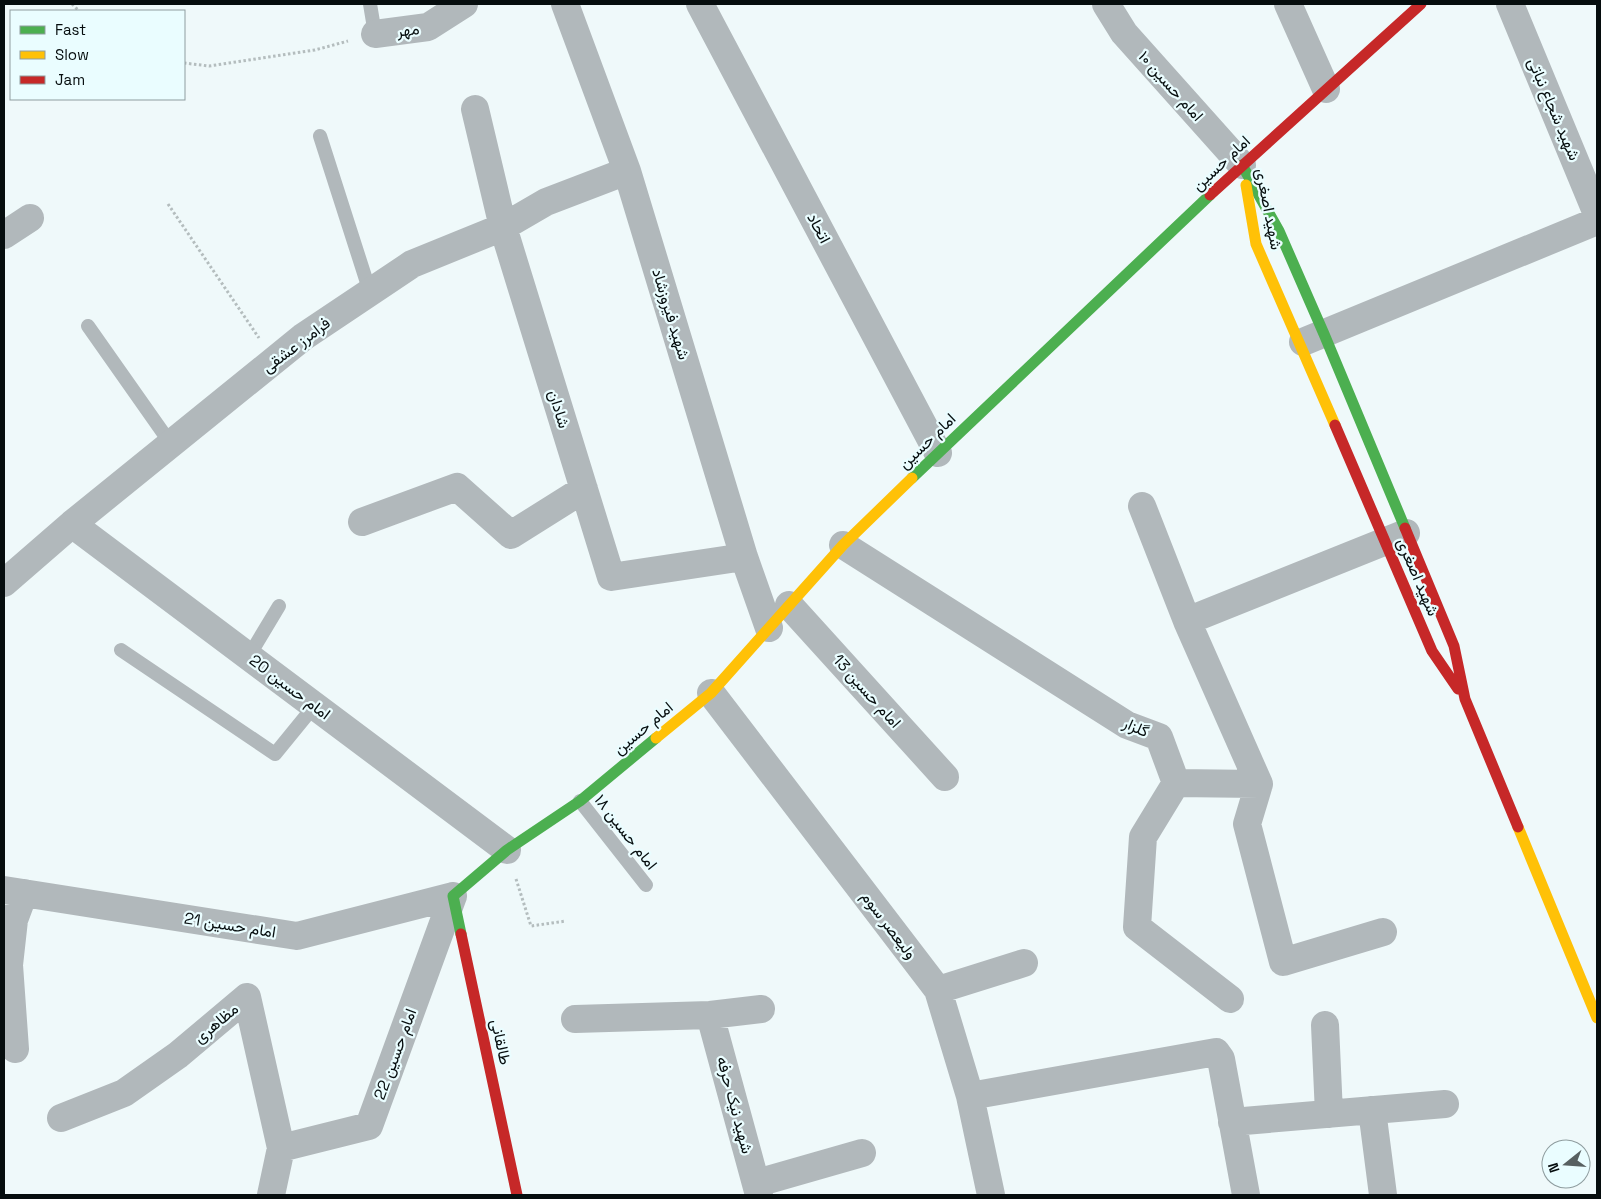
<svg xmlns="http://www.w3.org/2000/svg" width="1601" height="1199" viewBox="0 0 1601 1199" font-family="'Space Grotesk',Vazirmatn,sans-serif">
	<rect width="100%" height="100%" fill="#eff9fa"/>
	<g fill="none" stroke-linecap="round" stroke-linejoin="round">
		<path stroke="#b4bdbe" stroke-width="3" stroke-dasharray="2.5 2.5" stroke-linecap="butt" d="M72 4 79 11
			M184 63 209 66 315 50 348 41
			M168 204 259 338
			M516 879 531 926 566 921"/>
		<path stroke="#b1b8bb" stroke-width="14" d="M370 4 375 34
			M320 136 370 292
			M88 326 171 444
			M121 650 275 754 315 705
			M249 656 279 606
			M580 801 646 885"/>
		<path stroke="#b1b8bb" stroke-width="28" d="M565 4 627 171 744 557 769 628
			M700 4 938 453
			M1106 4 1124 33 1242 165
			M1288 4 1326 89
			M1510 4 1597 214
			M375 34 428 27 464 4
			M475 109 503 227 611 577 744 557
			M4 235 30 218
			M1303 342 1597 221
			M1142 506 1187 621 1259 784 1247 824 1283 962 1383 932
			M362 522 457 487 511 535 584 489
			M72 524 507 850
			M843 545 1127 725 1159 737 1176 783 1143 837 1137 927 1230 999
			M4 583 72 524 303 337 412 264 503 227 546 202 627 171
			M789 605 945 777
			M1187 621 1406 533
			M711 693 938 990 970 1096 991 1195
			M1176 783 1259 784
			M4 890 297 936 453 896
			M938 990 1024 963
			M710 1015 759 1195
			M575 1019 710 1015 761 1009
			M1325 1025 1329 1114
			M15 1049 9 965 14 920 24 893
			M970 1096 1216 1052 1221 1059 1246 1195
			M1372 1110 1383 1195
			M61 1118 124 1093 178 1055 247 997 281 1148 271 1195
			M1232 1122 1445 1104
			M281 1148 369 1126 453 896
			M757 1183 862 1153"/>
		<path stroke="#4caf50" stroke-width="11" d="M1242 165 1279 231 1324 334 1405 528
			M912 478 1210 195
			M461 934 453 896 507 850 580 801 656 738"/>
		<path stroke="#ffc107" stroke-width="11" d="M1246 185 1256 244 1335 425
			M656 738 711 693 843 545 912 478
			M1518 827 1597 1018"/>
		<path stroke="#c62828" stroke-width="11" d="M1210 195 1421 4
			M1335 425 1432 651 1458 689
			M1405 528 1454 646 1465 699 1518 827
			M461 934 517 1195"/>
	</g>
	<g text-anchor="middle" dominant-baseline="central" stroke-width="4.5" stroke-linejoin="round" paint-order="stroke">
		<g font-size="16" fill="#060d0e" stroke="#eafdff">
			<text transform="translate(408 30) rotate(-7)">مهر</text>
			<text transform="translate(1171 86) rotate(48)">امام حسین ۱۰</text>
			<text transform="translate(1554 109) rotate(67)">شهید شجاع نباتی</text>
			<text transform="translate(1221 163) rotate(-43)">امام حسین</text>
			<text transform="translate(1269 209) rotate(79)">شهید اصغری</text>
			<text transform="translate(819 228) rotate(62)">اتحاد</text>
			<text transform="translate(671 314) rotate(73)">شهید فیروزشاد</text>
			<text transform="translate(296 345) rotate(-37)">فرامرز عشقی</text>
			<text transform="translate(559 409) rotate(73)">شادان</text>
			<text transform="translate(927 441) rotate(-44)">امام حسین</text>
			<text transform="translate(1418 577) rotate(67)">شهید اصغری</text>
			<text transform="translate(290 687) rotate(37)">امام حسین 20</text>
			<text transform="translate(867 691) rotate(48)">امام حسین 13</text>
			<text transform="translate(1136 727) rotate(24)">گلزار</text>
			<text transform="translate(643 728) rotate(-40)">امام حسین</text>
			<text transform="translate(626 832) rotate(52)">امام حسین ۱۸</text>
			<text transform="translate(230 925) rotate(9)">امام حسین 21</text>
			<text transform="translate(889 925) rotate(53)">ولیعصر سوم</text>
			<text transform="translate(216 1023) rotate(-40)">مظاهری</text>
			<text transform="translate(501 1042) rotate(78)">طالقانی</text>
			<text transform="translate(395 1054) rotate(-70)">امام حسین 22</text>
			<text transform="translate(735 1105) rotate(75)">شهید نیک حرفه</text>
		</g>
	</g>
	<rect width="1601" height="1199" fill="none" stroke="#060d0e" stroke-width="10"/>
	<rect x="10" y="10" width="175" height="90" fill="#eafdff" stroke="#8f9d9f"/>
	<rect x="20" y="26" width="25" height="8" fill="#4caf50" stroke="#8f9d9f"/>
	<text x="55" y="35" font-size="15" fill="#060d0e">Fast</text>
	<rect x="20" y="51" width="25" height="8" fill="#ffc107" stroke="#8f9d9f"/>
	<text x="55" y="60" font-size="15" fill="#060d0e">Slow</text>
	<rect x="20" y="76" width="25" height="8" fill="#c62828" stroke="#8f9d9f"/>
	<text x="55" y="85" font-size="15" fill="#060d0e">Jam</text>
	<g transform="translate(1566 1164) rotate(253)"><circle r="24" fill="#eafdff" stroke="#8f9d9f"/>
	<path d="M0-4L9 19L0 12L-9 19Z" fill="#586061"/>
	<text y="-8" font-size="14" font-weight="bold" text-anchor="middle" fill="#060d0e">N</text>
	</g>
</svg>
